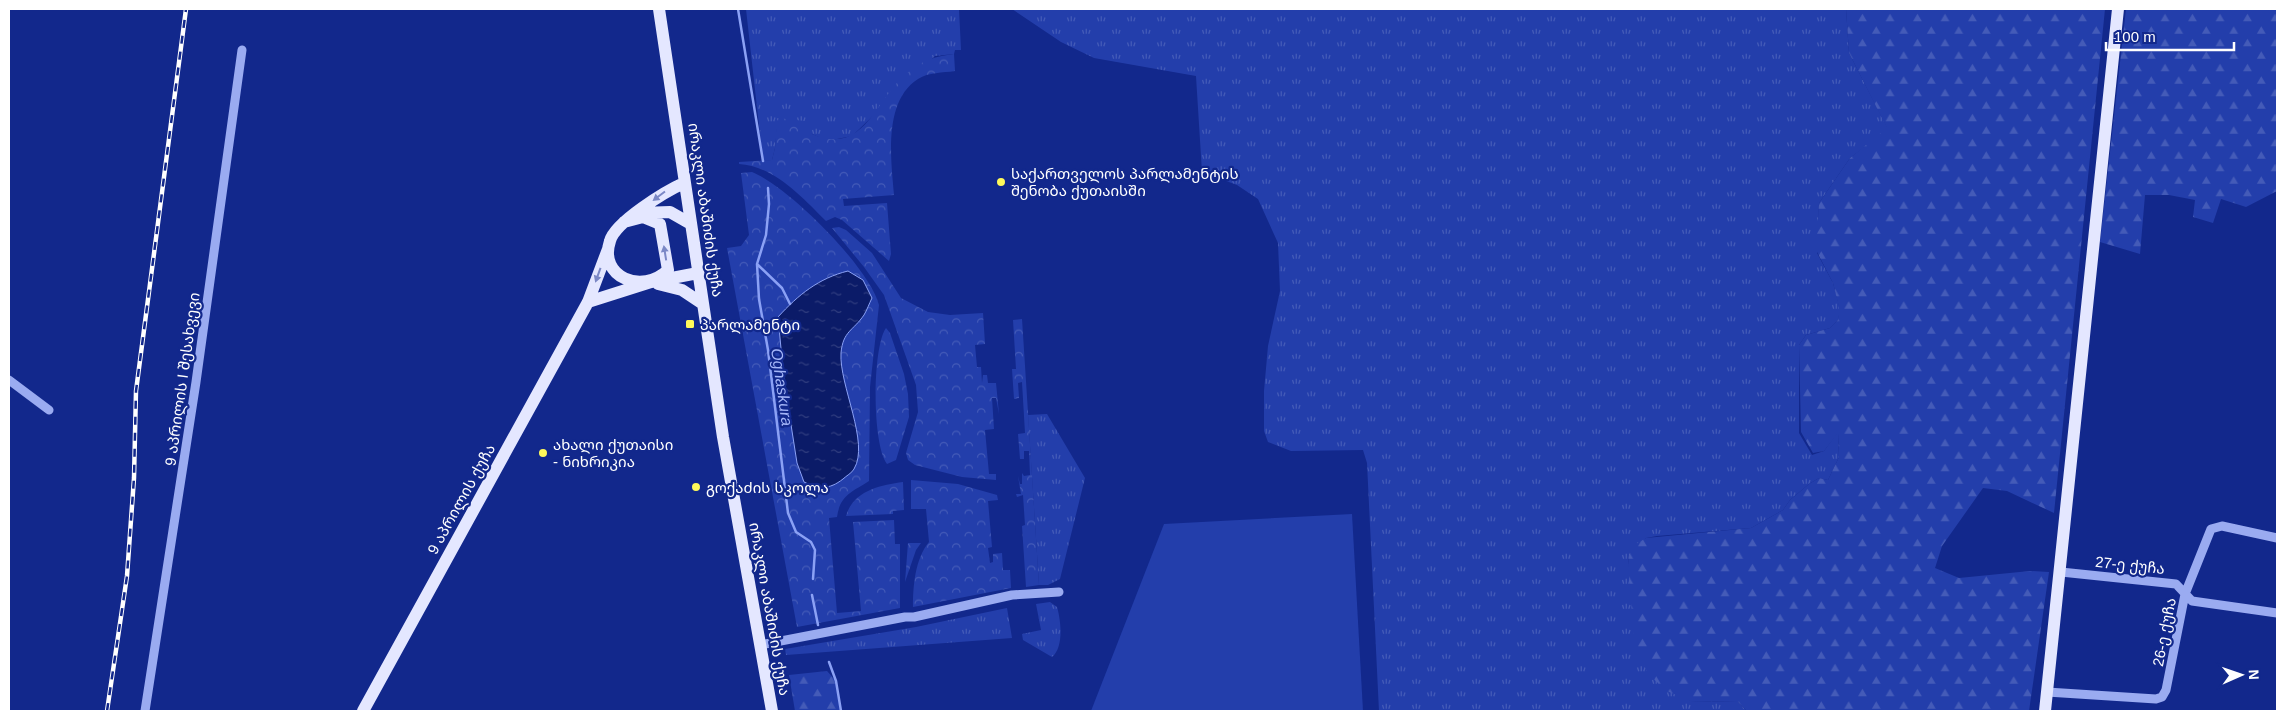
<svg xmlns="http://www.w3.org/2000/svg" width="2286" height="720" viewBox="0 0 2286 720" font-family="Arial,'Noto Sans Georgian',sans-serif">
	<defs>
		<pattern id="grass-tufts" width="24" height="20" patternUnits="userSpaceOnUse" patternTransform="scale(1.25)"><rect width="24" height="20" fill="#233eab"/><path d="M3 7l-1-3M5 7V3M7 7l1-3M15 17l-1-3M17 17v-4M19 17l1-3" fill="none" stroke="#445bb8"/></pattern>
		<pattern id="forest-firs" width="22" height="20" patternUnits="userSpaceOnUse" patternTransform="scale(1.25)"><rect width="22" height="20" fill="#233eab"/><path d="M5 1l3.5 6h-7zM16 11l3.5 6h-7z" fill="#445bb8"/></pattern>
		<pattern id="park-crowns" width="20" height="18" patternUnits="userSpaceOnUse" patternTransform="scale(1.25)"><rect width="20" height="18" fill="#233eab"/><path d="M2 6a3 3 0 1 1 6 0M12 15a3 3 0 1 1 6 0" fill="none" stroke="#445bb8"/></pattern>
		<pattern id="water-ripples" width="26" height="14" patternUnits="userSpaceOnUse" patternTransform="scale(1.25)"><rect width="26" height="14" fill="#0b1b68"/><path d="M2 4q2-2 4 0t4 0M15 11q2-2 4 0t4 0" fill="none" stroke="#303d7f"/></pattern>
	</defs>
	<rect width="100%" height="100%" fill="#12288c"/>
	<path fill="url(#grass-tufts)" d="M746 9H959L961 50H955L954 54 935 56 852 136 827 141 778 118 775 148 772 160 763 161Z
		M1012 9H1846L1849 53 1888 129 1850 158 1819 203 1817 253 1833 283 1840 309 1838 320 1830 328 1806 335 1799 345V433L1812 455 1824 451 1838 432 1839 457 1828 480 1819 478 1809 484 1790 500 1783 510 1751 528 1657 536 1646 538 1629 554 1628 565 1690 701 1738 702 1747 711H1379L1367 463 1363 450 1291 451 1268 442 1264 431V391L1268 346 1280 291 1278 243 1258 199 1237 185 1202 172 1196 76 1094 58 1061 42Z
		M1047 414 1085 478 1060 579 1048 585H1039L1028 415Z
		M1050 602 1057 607C1061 621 1064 647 1052 657L1023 640 1022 634 1041 630 1036 604Z
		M1007 608 1012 638 786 655 785 649 916 627Z"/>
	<path fill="url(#forest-firs)" d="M1846 9H2105L2054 513 2007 491 1983 488 1942 546 1935 568 1959 578 2030 571 2049 572 2029 711H1747L1738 702 1690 701 1667 691 1648 674 1634 640 1628 565 1629 554 1636 544 1646 538 1751 528 1783 510 1790 500 1809 484 1819 478 1828 480 1839 457 1838 433 1824 451 1813 453 1801 432 1799 345 1806 335 1830 328 1838 320 1839 307 1833 283 1816 250 1819 203 1850 158 1887 128 1849 53Z
		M2126 9H2277V191L2246 207 2221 199 2213 223 2193 217 2195 200 2169 195H2145L2140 254 2100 242Z
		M827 671 836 681 841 711H795L789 675Z"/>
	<path fill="url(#park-crowns)" d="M954 54 955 71C942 73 929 72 918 79 883 101 891 160 894 195L843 199 844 206 887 203 891 254 889 261 842 220 835 217 826 221C802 197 774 166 739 164V162L772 160 775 148 777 118 805 121 812 134C864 157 875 100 906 74 921 61 935 56 954 54Z
		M752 172C789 187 869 267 879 305L870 387 869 481C852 492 840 495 837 517L829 518 837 613 861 611 853 522 894 520 895 544H900V608L797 627 727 248 741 246 749 235 741 173Z
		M839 227 846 230 872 253 901 298 928 312 950 315 983 313 985 344 975 345 977 367H981L982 383 983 375H987L988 383H996L999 414 996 398H992L994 429 985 430 989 474H996V480L962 477 915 465 908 460 906 453 918 412 916 385 884 295 864 267 832 228Z
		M1022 319 1039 585 1026 587 1022 526 1025 525 1023 495 1017 497 1016 494H1021L1018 476 1020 484H1022V473L1024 476 1030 475 1029 451H1024V459H1020L1018 434 1025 433 1022 382 1018 383 1019 398 1014 399 1012 369H1016L1013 320Z
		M886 328 890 333 904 374 908 394 909 417 896 460 887 464C872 445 872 348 886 328Z
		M911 480 958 484 997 495 998 500 988 501 992 547 988 548 990 563 993 562V554L1002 553 1003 570H1010L1011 588 913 607C913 586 915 559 929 542L926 509H911Z
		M903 482 904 510 893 511V514L846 516C853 491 880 485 903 482Z
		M908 543H921L916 550 905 582Z"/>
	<path fill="#233eab" d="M1352 514 1363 711H1091L1164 524Z"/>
	<path fill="url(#water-ripples)" stroke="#8ba1f5" d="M848 271 863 280 872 298C869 304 867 310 864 315 853 331 843 331 841 353 839 385 870 443 854 469 852 473 846 476 843 479 829 490 819 489 804 482L797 463 784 380 778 317C798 295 819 278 848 271Z"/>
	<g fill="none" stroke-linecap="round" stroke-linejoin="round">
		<path stroke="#8ba1f5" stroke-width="2.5" d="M738 9 763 161
			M768 188 769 204 766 235 757 264 759 299 768 350 788 513 796 532 811 542 815 550 813 579
			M757 264 782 288 790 304
			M812 595 818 625
			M829 662 836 681 841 711"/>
		<path stroke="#9aabf1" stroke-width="9" d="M9 380 49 410
			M2061 572 2176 584 2192 601 2277 613
			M760 645 905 617H914L1012 595 1059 592
			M2047 692 2156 699 2162 697 2166 690 2185 594 2211 529 2222 526 2277 538
			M145 711 196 382 242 50"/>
		<path stroke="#e4e7ff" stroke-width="12" d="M659 9 723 437 772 711
			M641 213 670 212 691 224
			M624 222 643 217 660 224 668 270C642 295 598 277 610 241 615 222 666 191 684 183
			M658 284 682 290 703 304
			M588 302 651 282 698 273
			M363 711 588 302 608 249
			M2045 711 2118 9"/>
		<g stroke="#fff" stroke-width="4.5">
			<path id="rail" d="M107 711 127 576 134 478 136 391 186 9"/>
		</g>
		<use href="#rail" stroke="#12288c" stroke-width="2.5" stroke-dasharray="8" stroke-linecap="butt"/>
	</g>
	<defs><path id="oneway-solid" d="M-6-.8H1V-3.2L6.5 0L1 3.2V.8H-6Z" transform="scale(1.25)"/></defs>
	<g fill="#7b88c6">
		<use href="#oneway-solid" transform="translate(659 196) rotate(143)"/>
		<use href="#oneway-solid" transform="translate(665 253) rotate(-99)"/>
		<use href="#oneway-solid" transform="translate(598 275) rotate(110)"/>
	</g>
	<g fill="#fff95a" stroke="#12288c" stroke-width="2">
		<circle cx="1001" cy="182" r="5"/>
		<rect x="685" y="319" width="10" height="10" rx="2.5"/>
		<circle cx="543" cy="453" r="5"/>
		<circle cx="696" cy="487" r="5"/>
	</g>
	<g text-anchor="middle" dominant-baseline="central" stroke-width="4.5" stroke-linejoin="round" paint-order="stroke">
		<g font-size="15" fill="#fff" stroke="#12288c" text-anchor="start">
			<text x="1011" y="173">საქართველოს პარლამენტის<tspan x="1011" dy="17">შენობა ქუთაისში</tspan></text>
			<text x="700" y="324">პარლამენტი</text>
			<text x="553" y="444">ახალი ქუთაისი<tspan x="553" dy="17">- ნიხრიკია</tspan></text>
			<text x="706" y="487">გოქაძის სკოლა</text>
		</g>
		<g font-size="15" fill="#fff" stroke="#12288c">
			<text transform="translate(706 210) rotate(82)">ირაკლი აბაშიძის ქუჩა</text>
			<text transform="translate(182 379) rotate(-82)">9 აპრილის I შესახვევი</text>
			<text transform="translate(461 499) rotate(-61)">9 აპრილის ქუჩა</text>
			<text transform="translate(2130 565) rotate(6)">27-ე ქუჩა</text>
			<text transform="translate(770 609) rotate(80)">ირაკლი აბაშიძის ქუჩა</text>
			<text transform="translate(2164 632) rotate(-79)">26-ე ქუჩა</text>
		</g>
		<g font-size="16" font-style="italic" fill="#a5b6f9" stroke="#12288c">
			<text transform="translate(782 387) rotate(82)">Oghaskura</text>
		</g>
	</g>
	<rect width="2286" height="720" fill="none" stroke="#ffffff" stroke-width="20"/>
	<g transform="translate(2241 675) rotate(88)" stroke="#12288c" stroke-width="4" paint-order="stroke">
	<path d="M0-4L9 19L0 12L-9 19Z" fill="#ffffff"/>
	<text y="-8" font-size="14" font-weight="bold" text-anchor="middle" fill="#ffffff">N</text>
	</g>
	<path d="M2106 42v8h128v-8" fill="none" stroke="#ffffff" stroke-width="2.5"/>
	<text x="2114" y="42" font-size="15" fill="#ffffff" stroke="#12288c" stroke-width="4" paint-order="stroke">100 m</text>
</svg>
